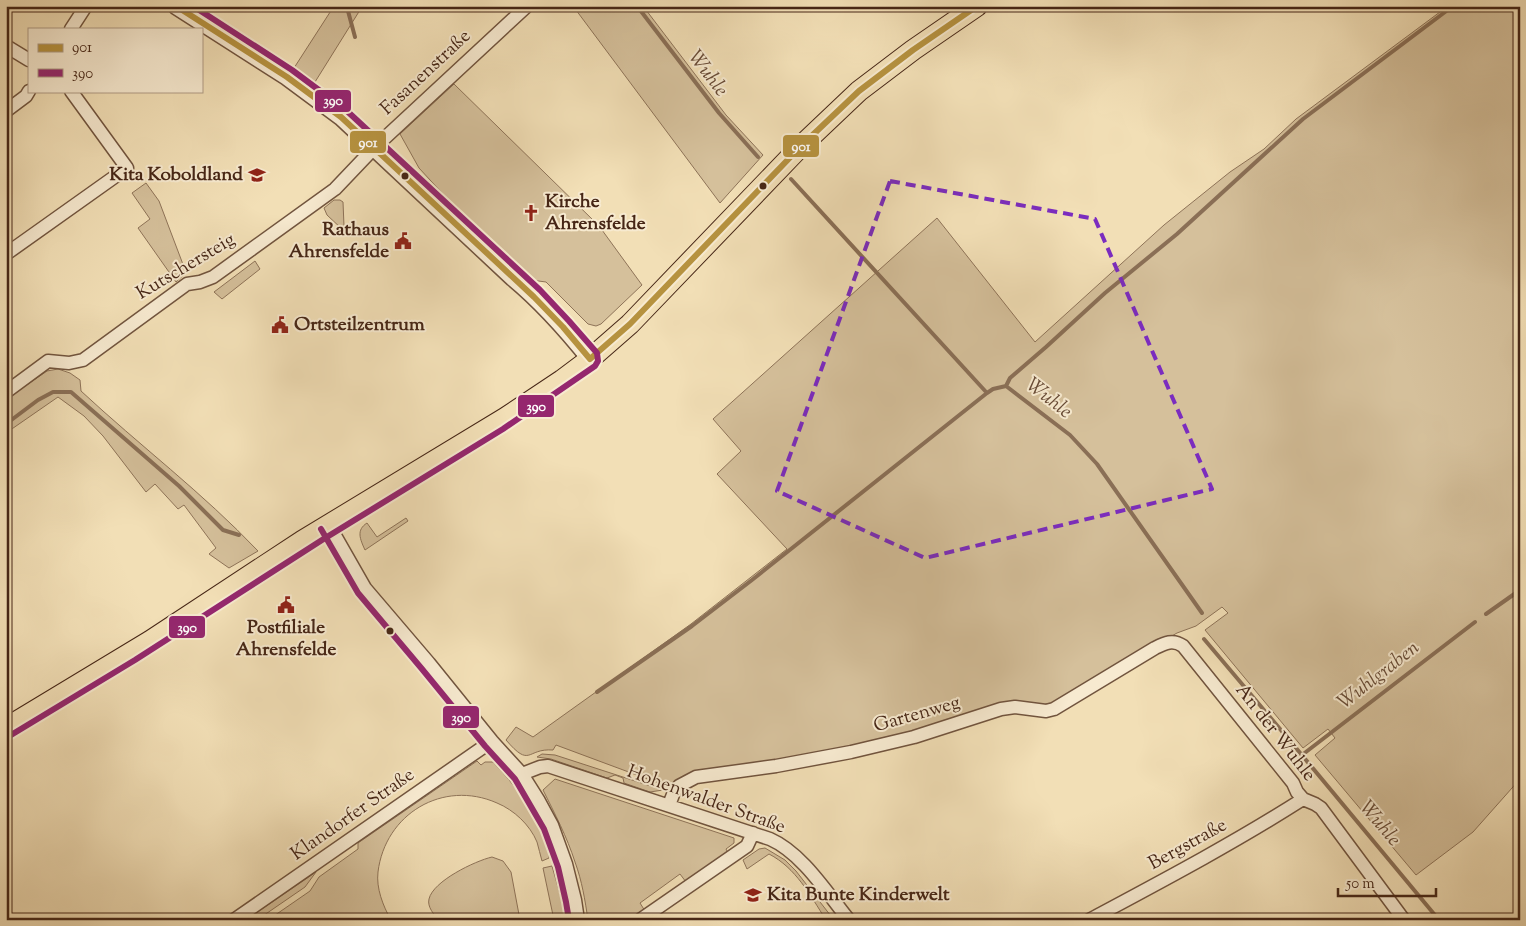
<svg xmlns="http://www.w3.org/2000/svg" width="1526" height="926" viewBox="0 0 1526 926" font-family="'Sorts Mill Goudy',serif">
	<rect width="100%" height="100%" fill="#f2dfb6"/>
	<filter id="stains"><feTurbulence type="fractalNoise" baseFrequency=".004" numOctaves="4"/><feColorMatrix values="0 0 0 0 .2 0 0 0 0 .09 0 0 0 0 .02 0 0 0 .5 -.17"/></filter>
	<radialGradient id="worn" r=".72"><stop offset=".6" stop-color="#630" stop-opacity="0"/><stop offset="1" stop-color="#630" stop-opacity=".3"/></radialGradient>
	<path fill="#d5c09b" stroke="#8e7358" d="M334 6H364L360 10 315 82 294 68Z
		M573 6H643L726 115 763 155 720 203Z
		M1448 6H1520V779L1473 832 1416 875 1315 755 1335 738 1328 729 1303 748 1205 630 1228 613 1222 607 1196 626 1177 633 1057 702 901 735 819 754 684 778 669 787 556 745 553 750C526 748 531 769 506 740L516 727 533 737 691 624 787 549 717 474 741 451 713 419 937 218 1035 342 1164 225 1230 172 1264 149 1296 119Z
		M454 84 593 220 594 219 642 285 601 324 596 326 588 324 546 282 531 280 465 218 419 168 400 134Z
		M146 183 159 201 184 267 190 269 176 282 138 228 150 219 132 193Z
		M334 200H340L343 202 344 226 343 230 327 215 324 208Z
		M255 261 260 269 222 299 214 292Z
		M58 369 70 373 80 380 81 391C139 445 203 493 258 551L229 568 209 554 216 548 184 505 178 509 155 484 146 492 103 436 84 416 58 397 6 433V399L47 371Z
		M406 518 408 521 365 550C360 539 356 530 367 523L377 537Z
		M542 754 555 755 663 790 650 792 624 783 623 778 615 775 607 778 551 759 537 757Z
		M477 761 481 765 485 762H493C515 785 532 808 544 836 547 844 551 850 549 858L542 861C540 855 539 848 537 842 530 825 514 810 497 803 443 779 385 814 378 872 376 888 383 906 391 920H268L310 891 319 877 358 849V843Z
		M555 779 734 838V843L726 849 728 853 686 882 680 874 640 903 645 911 632 920H588C585 900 582 881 575 862 567 837 555 814 543 790Z
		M765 848 785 860 796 871 834 920H826C810 895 796 868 769 854L747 869 743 860 759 849Z
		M492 857 503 861 511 872 520 920H438C434 914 427 907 429 899 433 881 475 861 492 857Z
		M552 866 566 915 567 920H554L543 868Z
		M316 872 305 887 257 920H246Z"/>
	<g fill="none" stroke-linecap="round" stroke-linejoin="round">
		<path stroke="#8a6f56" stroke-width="4" d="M350 6 348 11 355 37
			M637 6 719 113 758 157
			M791 179 987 393 993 389 1006 386 1070 435 1097 464 1202 613
			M1006 386 1010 378 1046 347 1105 293 1177 234 1303 119 1453 6
			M6 424 38 400 53 392H71L179 486 223 530 239 535
			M1486 614 1520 590
			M1204 639 1291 742
			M597 692 692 626 752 580 987 393
			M1296 748 1439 920
			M1302 755 1475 622"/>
		<g stroke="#71543e" stroke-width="15">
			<path id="minor" d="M71 29 86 6
				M6 46 29 60
				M6 111 26 96 29 91
				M6 254 127 168 71 91
				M6 392 48 361 69 363 83 360 187 284 200 282 213 277 335 189 374 148 527 6
				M329 525 365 588 429 663 492 741 522 774 539 801 552 825 566 864 575 900 578 920
				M522 774 540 767 548 766 770 839C802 853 827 893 849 920
				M669 805 674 792 679 786 696 777 776 766 851 752 914 737 1001 709 1015 707 1046 711 1054 709 1155 648C1165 643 1173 639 1183 646L1293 783 1297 792 1303 799 1315 804 1321 808 1404 920
				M234 920 492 741
				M640 920 747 846 753 833
				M1089 920C1162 881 1234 843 1303 799"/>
		</g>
		<g stroke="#71543e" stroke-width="19">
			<path id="tertiary" d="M176 6 287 77 341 117 513 278C542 302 566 329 590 359"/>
		</g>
		<g stroke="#462616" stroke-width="22">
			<path id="primary" d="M6 728 150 641 302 541 505 418 562 380 590 359 630 324 801 146 859 91 913 50 977 6"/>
		</g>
		<use href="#minor" stroke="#f7ead0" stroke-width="12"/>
		<use href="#tertiary" stroke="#f7ead0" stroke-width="16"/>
		<use href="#primary" stroke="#f2dfb6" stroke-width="20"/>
		<g stroke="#f7ead0" stroke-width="10">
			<path id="bus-1" d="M176 6 287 77 341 117 534 297 563 327 590 359
				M590 359 630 324 801 146 859 91 913 50 977 6"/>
		</g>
		<g stroke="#f7ead0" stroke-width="10">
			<path id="bus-2" d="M321 529 358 593 422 669 485 746 515 779 544 829 558 867 566 902 569 920
				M11 735 135 660 322 540 503 429 595 366 598 361 597 353 569 321 540 290 347 111 292 70 193 6"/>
		</g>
		<use href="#bus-1" stroke="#b6923f" stroke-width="6"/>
		<use href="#bus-2" stroke="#95276e" stroke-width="6"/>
	</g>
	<path fill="none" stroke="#7b2cbf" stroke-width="4" stroke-dasharray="10 6" stroke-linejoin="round" d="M890 181 1095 219 1212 489 925 558 777 491Z"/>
	<defs>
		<g id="school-bare" transform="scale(1.35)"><path d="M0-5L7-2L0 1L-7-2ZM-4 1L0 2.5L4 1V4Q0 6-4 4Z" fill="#8f2418" stroke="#f7ead0" stroke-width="2.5" paint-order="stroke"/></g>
		<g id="church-bare" transform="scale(1.35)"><path d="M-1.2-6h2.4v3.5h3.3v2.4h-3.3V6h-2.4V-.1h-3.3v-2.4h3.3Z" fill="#8f2418" stroke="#f7ead0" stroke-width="2.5" paint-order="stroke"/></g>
		<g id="civic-bare" transform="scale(1.35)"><path d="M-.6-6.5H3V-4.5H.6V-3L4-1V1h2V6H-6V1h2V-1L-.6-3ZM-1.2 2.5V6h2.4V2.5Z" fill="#8f2418" stroke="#f7ead0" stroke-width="2.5" paint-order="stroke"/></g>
	</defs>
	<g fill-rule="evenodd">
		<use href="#school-bare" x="257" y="175"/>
		<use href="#church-bare" x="531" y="213"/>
		<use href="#civic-bare" x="403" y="241"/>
		<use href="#civic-bare" x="280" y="325"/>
		<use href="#civic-bare" x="286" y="605"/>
		<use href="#school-bare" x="753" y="895"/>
	</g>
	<g fill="#462616" stroke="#f7ead0" stroke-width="2">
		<circle cx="405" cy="176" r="4.5"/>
		<circle cx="763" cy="186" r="4.5"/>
		<circle cx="390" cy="631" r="4.5"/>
	</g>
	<g text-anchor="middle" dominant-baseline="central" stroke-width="4" stroke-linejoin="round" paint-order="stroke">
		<g font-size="19" fill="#462616" stroke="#f7ead0">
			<text transform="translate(426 73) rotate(-43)">Fasanenstraße</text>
			<text transform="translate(186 267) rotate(-31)">Kutschersteig</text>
			<text transform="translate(917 715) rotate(-16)">Gartenweg</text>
			<text transform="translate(1275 733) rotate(52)">An der Wuhle</text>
			<text transform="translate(706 800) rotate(20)">Hohenwalder Straße</text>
			<text transform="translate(353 815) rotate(-35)">Klandorfer Straße</text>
			<text transform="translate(1188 845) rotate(-29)">Bergstraße</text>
		</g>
		<g font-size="19" font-weight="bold" fill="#462616" stroke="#f7ead0" text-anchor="start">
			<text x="243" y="175" text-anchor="end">Kita Koboldland</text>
			<text x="545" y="202">Kirche<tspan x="545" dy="22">Ahrensfelde</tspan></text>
			<text x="389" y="230" text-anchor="end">Rathaus<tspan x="389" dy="22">Ahrensfelde</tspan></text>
			<text x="294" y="325">Ortsteilzentrum</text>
			<text x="286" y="628" text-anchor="middle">Postfiliale<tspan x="286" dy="22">Ahrensfelde</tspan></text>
			<text x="767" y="895">Kita Bunte Kinderwelt</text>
		</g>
		<g font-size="20" font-style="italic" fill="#684b36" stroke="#f7ead0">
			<text transform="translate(707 74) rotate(53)">Wuhle</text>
			<text transform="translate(1048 399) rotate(38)">Wuhle</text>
			<text transform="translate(1379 676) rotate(-38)">Wuhlgraben</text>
			<text transform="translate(1379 824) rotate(50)">Wuhle</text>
		</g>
	</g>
	<g stroke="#f7ead0" stroke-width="2">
		<rect x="314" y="89" width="38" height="24" rx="5" fill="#95276e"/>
		<rect x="349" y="130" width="38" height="24" rx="5" fill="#b6923f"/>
		<rect x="782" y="134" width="38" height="24" rx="5" fill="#b6923f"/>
		<rect x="517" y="394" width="38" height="24" rx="5" fill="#95276e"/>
		<rect x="168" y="615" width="38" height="24" rx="5" fill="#95276e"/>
		<rect x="442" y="705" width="38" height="24" rx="5" fill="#95276e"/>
	</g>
	<g font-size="14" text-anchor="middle" font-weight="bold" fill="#fff">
		<text x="333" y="105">390</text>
		<text x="368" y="147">901</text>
		<text x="801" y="151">901</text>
		<text x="536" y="411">390</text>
		<text x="187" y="632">390</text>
		<text x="461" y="722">390</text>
	</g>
	<rect width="1526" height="926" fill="none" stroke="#f2dfb6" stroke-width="25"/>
	<rect x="8" y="8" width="1511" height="911" fill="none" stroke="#462616" stroke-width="2.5"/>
	<rect x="12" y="12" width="1501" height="901" fill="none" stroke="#462616"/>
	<rect x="28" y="28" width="175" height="65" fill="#f7ead0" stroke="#b09c86"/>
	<rect x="38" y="44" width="25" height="8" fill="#b6923f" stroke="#b09c86"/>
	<text x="72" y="52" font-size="15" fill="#462616">901</text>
	<rect x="38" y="69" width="25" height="8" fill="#95276e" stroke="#b09c86"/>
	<text x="72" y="78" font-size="15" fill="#462616">390</text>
	<path d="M1338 888v8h98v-8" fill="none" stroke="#462616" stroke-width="2.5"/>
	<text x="1346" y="888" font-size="15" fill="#462616" stroke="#f7ead0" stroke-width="4" paint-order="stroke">50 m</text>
	<rect width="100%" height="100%" filter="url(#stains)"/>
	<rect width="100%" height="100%" fill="url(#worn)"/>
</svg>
